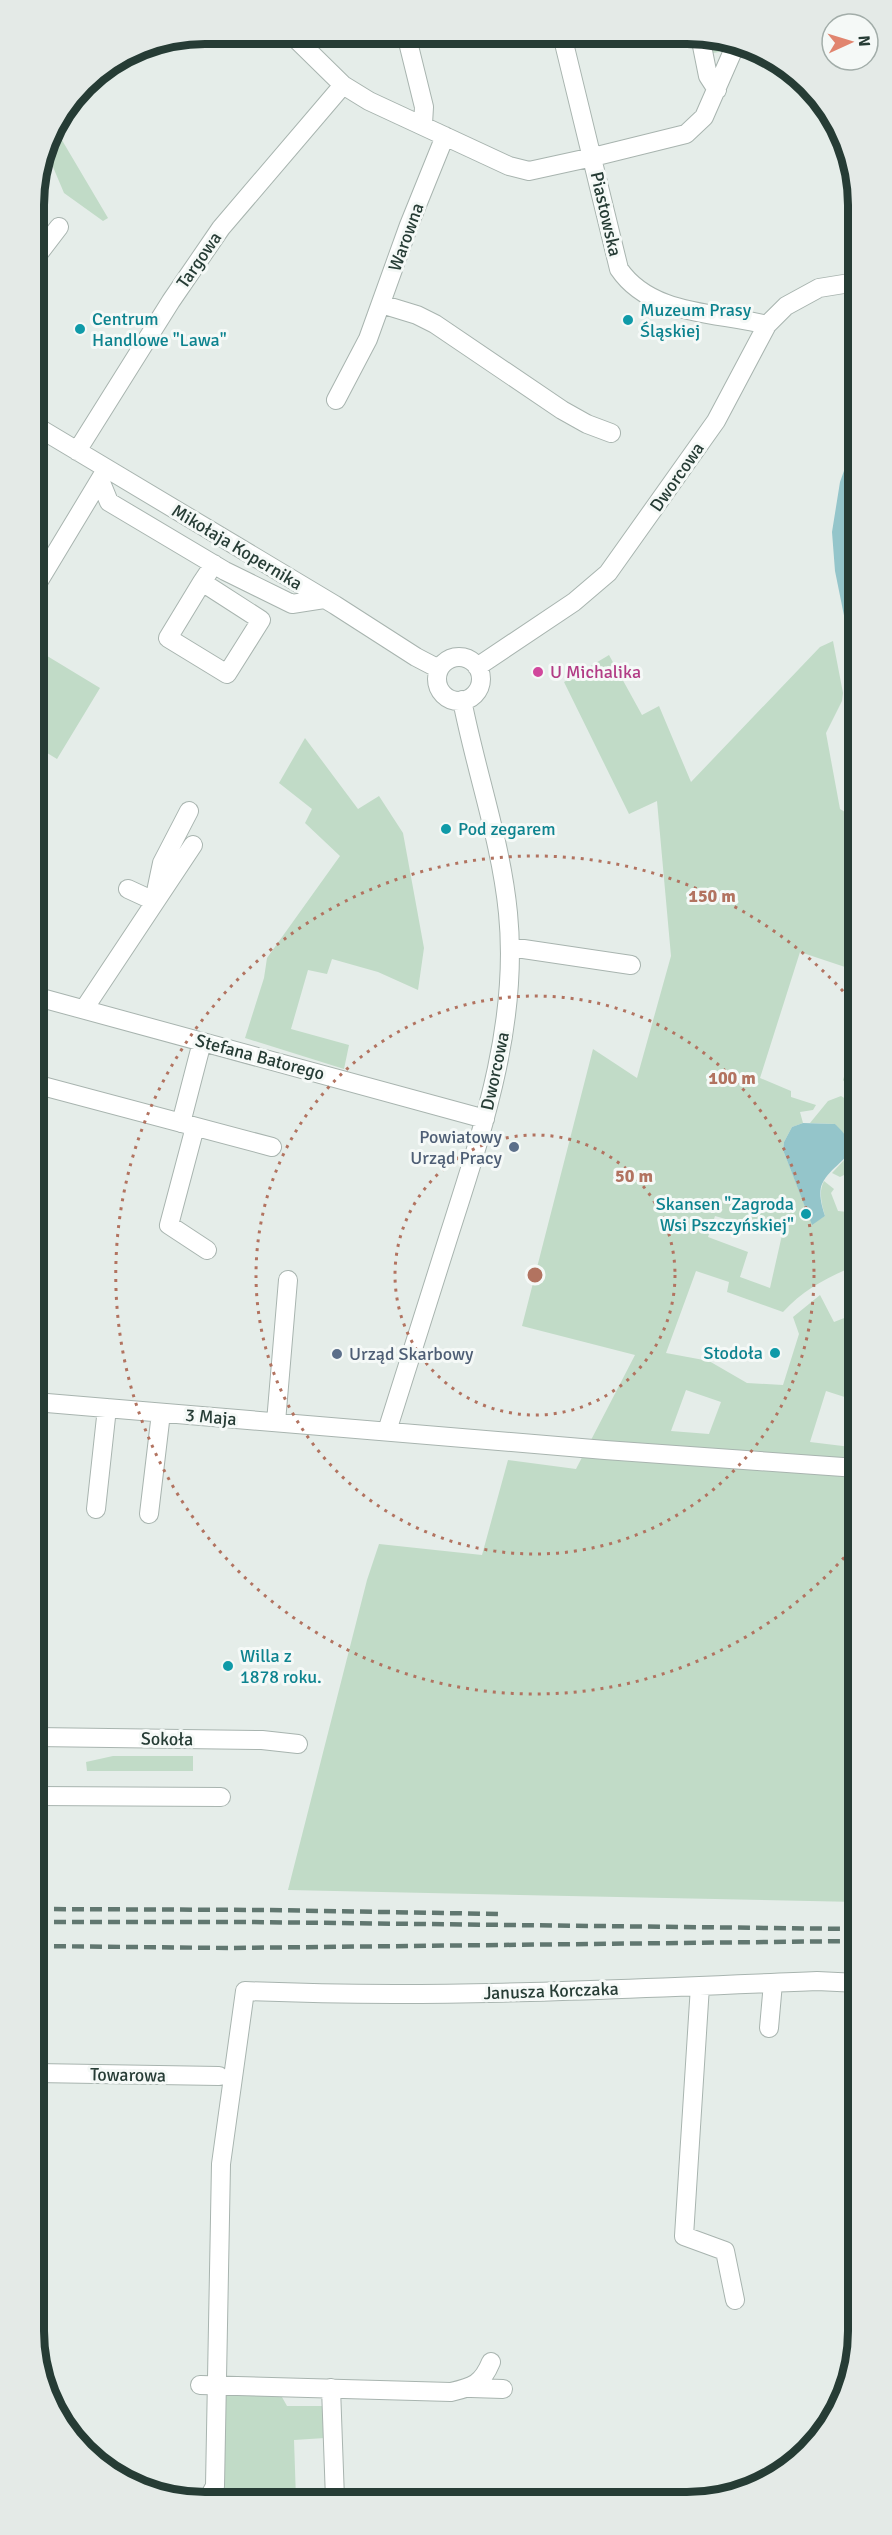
<svg xmlns="http://www.w3.org/2000/svg" width="892" height="2535" viewBox="0 0 892 2535" font-family="Signika,sans-serif">
	<rect width="100%" height="100%" fill="#e5ede9"/>
	<path fill="#c1dbc7" fill-rule="evenodd" d="M710 36 725 38 719 52 713 53Z
		M53 125 108 218 103 221 64 193 45 148Z
		M833 641 843 693 842 701 826 733 840 809 857 819V971L800 952 760 1078 791 1091V1097L816 1105 813 1110 800 1112 803 1123 792 1127 784 1142 783 1150 812 1224 825 1216C822 1205 818 1192 824 1181L834 1189 831 1193 838 1211 857 1213V1265C828 1277 804 1289 783 1312L727 1292 729 1282 696 1271 666 1353 709 1361 747 1383 783 1385 799 1334 793 1317 820 1295 834 1322 857 1313V1401L826 1391 810 1442 851 1447 857 1425 858 1902 288 1890 367 1580 379 1544 482 1555 508 1460 576 1469 635 1355 522 1326 593 1049 637 1078 671 956 657 801 629 814 564 682 609 655 642 715 659 706 691 782 820 647ZM715 1216 782 1235 770 1288 740 1277 748 1252 708 1237ZM686 1390 721 1402 709 1434 671 1431Z
		M34 648 100 688 57 759 34 745Z
		M305 738 358 809 379 796 403 833 424 948 418 990 378 972 332 959 327 974 308 970 291 1029 349 1045 344 1069 245 1038 264 978 267 958 340 856 305 823 312 809 279 783Z
		M851 1054 856 1055 857 1092 853 1093 843 1080Z
		M841 1096 857 1106 854 1142 846 1174 840 1177 832 1173 846 1158 835 1124 810 1123 828 1101Z
		M113 1756H193V1771H87L86 1762Z
		M221 2390H278L287 2406H324L325 2438 294 2440 296 2499H220Z"/>
	<path fill="#94c5ca" d="M856 437V491L852 501 846 545 849 569 856 593V675L835 571 832 532 840 482Z
		M803 1123 835 1124C869 1156 835 1158 822 1184 818 1193 822 1207 825 1216L812 1225 783 1150 784 1142 792 1127Z"/>
	<g fill="none" stroke-linecap="round" stroke-linejoin="round">
		<g stroke="#a8b4af" stroke-width="20">
			<path id="minor" d="M291 34 343 85 369 101 509 166 529 171 593 157 686 134 704 117 736 44
				M406 34 424 107 423 124
				M562 35 619 269C651 316 717 312 767 325
				M700 36 708 76 717 90
				M33 261 59 227
				M381 304 417 315 435 324 562 410 587 424 611 433
				M336 400 368 339 409 225 445 136
				M34 425 335 605 416 657 439 669
				M77 451 171 301 221 228 343 85
				M100 480 109 502 225 571 292 604 324 599
				M202 582 168 638 227 674 261 620 202 582 214 564
				M34 589 104 473
				M437 679a22 22 0 1 1 44 0a22 22 0 1 1-44 0Z
				M477 667 574 602 608 573 716 421 767 325 786 306 819 288 856 282
				M128 889 154 901 162 863 189 811
				M510 947 631 965
				M34 996 485 1119
				M84 1009 193 845
				M35 1084 272 1147
				M181 1123 202 1042
				M195 1127 169 1225 207 1250
				M35 1402 605 1450 857 1468
				M276 1422 288 1280
				M387 1431C408 1365 429 1299 450 1232 483 1129 519 1023 508 913 501 841 476 772 462 700
				M96 1509 107 1408
				M149 1514 161 1413
				M36 1737 262 1740 298 1744
				M36 1796 221 1797
				M700 1986 684 2236 725 2251 735 2300
				M769 2028 773 1983
				M36 2073 219 2076
				M200 2385 451 2392C473 2387 482 2384 491 2362
				M331 2388 335 2499
				M471 2388 503 2389
				M208 2499 215 2486 221 2164 245 1991C436 1999 626 1989 817 1981L858 1983"/>
		</g>
		<use href="#minor" stroke="#fff" stroke-width="18"/>
		<path stroke="#617770" stroke-width="4.5" stroke-dasharray="12 6" stroke-linecap="butt" d="M36 1909 267 1910 499 1914
			M36 1922H248L858 1929
			M36 1946 228 1948 858 1941"/>
	</g>
	<g fill="none" stroke="#b27360" stroke-width="3" stroke-dasharray="3 6">
		<circle cx="535" cy="1275" r="140"/>
		<circle cx="535" cy="1275" r="279"/>
		<path d="M856 1544A419 419 0 1 1 856 1006"/>
	</g>
	<g fill="#0f9aa8" stroke="#f5f9f7" stroke-width="2">
		<circle cx="628" cy="320" r="6"/>
		<circle cx="80" cy="329" r="6"/>
		<circle cx="446" cy="829" r="6"/>
		<circle cx="806" cy="1214" r="6"/>
		<circle cx="775" cy="1353" r="6"/>
		<circle cx="228" cy="1666" r="6"/>
	</g>
	<circle fill="#d1479c" stroke="#f5f9f7" stroke-width="2" cx="538" cy="672" r="6"/>
	<g fill="#5c6f8a" stroke="#f5f9f7" stroke-width="2">
		<circle cx="514" cy="1147" r="6"/>
		<circle cx="337" cy="1354" r="6"/>
	</g>
	<g text-anchor="middle" dominant-baseline="central" stroke-width="6" stroke-linejoin="round" paint-order="stroke">
		<g font-size="18" fill="#263c35" stroke="#f5f9f7">
			<text transform="translate(606 214) rotate(77)">Piastowska</text>
			<text transform="translate(406 237) rotate(-70)">Warowna</text>
			<text transform="translate(199 260) rotate(-55)">Targowa</text>
			<text transform="translate(677 477) rotate(-55)">Dworcowa</text>
			<text transform="translate(237 547) rotate(31)">Mikołaja Kopernika</text>
			<text transform="translate(260 1057) rotate(15)">Stefana Batorego</text>
			<text transform="translate(495 1071) rotate(-78)">Dworcowa</text>
			<text transform="translate(211 1417) rotate(5)">3 Maja</text>
			<text transform="translate(167 1739) rotate(1)">Sokoła</text>
			<text transform="translate(551 1991) rotate(-2)">Janusza Korczaka</text>
			<text transform="translate(128 2075) rotate(1)">Towarowa</text>
		</g>
		<g font-size="18" fill="#0d838f" stroke="#f5f9f7" text-anchor="start">
			<text x="640" y="310">Muzeum Prasy<tspan x="640" dy="21">Śląskiej</tspan></text>
			<text x="92" y="319">Centrum<tspan x="92" dy="21">Handlowe "Lawa"</tspan></text>
			<text x="458" y="829">Pod zegarem</text>
			<text x="794" y="1204" text-anchor="end">Skansen "Zagroda<tspan x="794" dy="21">Wsi Pszczyńskiej"</tspan></text>
			<text x="763" y="1353" text-anchor="end">Stodoła</text>
			<text x="240" y="1656">Willa z<tspan x="240" dy="21">1878 roku.</tspan></text>
		</g>
		<g font-size="18" fill="#b23c85" stroke="#f5f9f7" text-anchor="start">
			<text x="550" y="672">U Michalika</text>
		</g>
		<g font-size="18" fill="#4e5e75" stroke="#f5f9f7" text-anchor="end">
			<text x="502" y="1137">Powiatowy<tspan x="502" dy="21">Urząd Pracy</tspan></text>
			<text x="349" y="1354" text-anchor="start">Urząd Skarbowy</text>
		</g>
	</g>
	<path d="M0 0H892V2535H0ZM205 44H687A161 161 0 0 1 848 205V2331A161 161 0 0 1 687 2492H205A161 161 0 0 1 44 2331V205A161 161 0 0 1 205 44Z" fill="#e4eae7" fill-rule="evenodd"/>
	<path fill="none" stroke="#263c35" stroke-width="8" d="M205 44H687A161 161 0 0 1 848 205V2331A161 161 0 0 1 687 2492H205A161 161 0 0 1 44 2331V205A161 161 0 0 1 205 44Z"/>
	<circle cx="535" cy="1275" r="9" fill="#b27360" stroke="#f5f9f7" stroke-width="3"/>
	<g font-size="18" text-anchor="middle" font-weight="bold" fill="#b27360" stroke="#f5f9f7" stroke-width="6" stroke-linejoin="round" paint-order="stroke">
		<text x="712" y="902">150 m</text>
		<text x="732" y="1084">100 m</text>
		<text x="634" y="1182">50 m</text>
	</g>
	<g transform="translate(850 42) rotate(86)"><circle r="28" fill="#f5f9f7" stroke="#a2ada9" stroke-width="1.5"/>
	<path d="M0-4.5L10 22L0 15L-10 22Z" fill="#e1856f"/>
	<text y="-9" font-size="16" font-weight="bold" text-anchor="middle" fill="#263c35">N</text>
	</g>
</svg>
